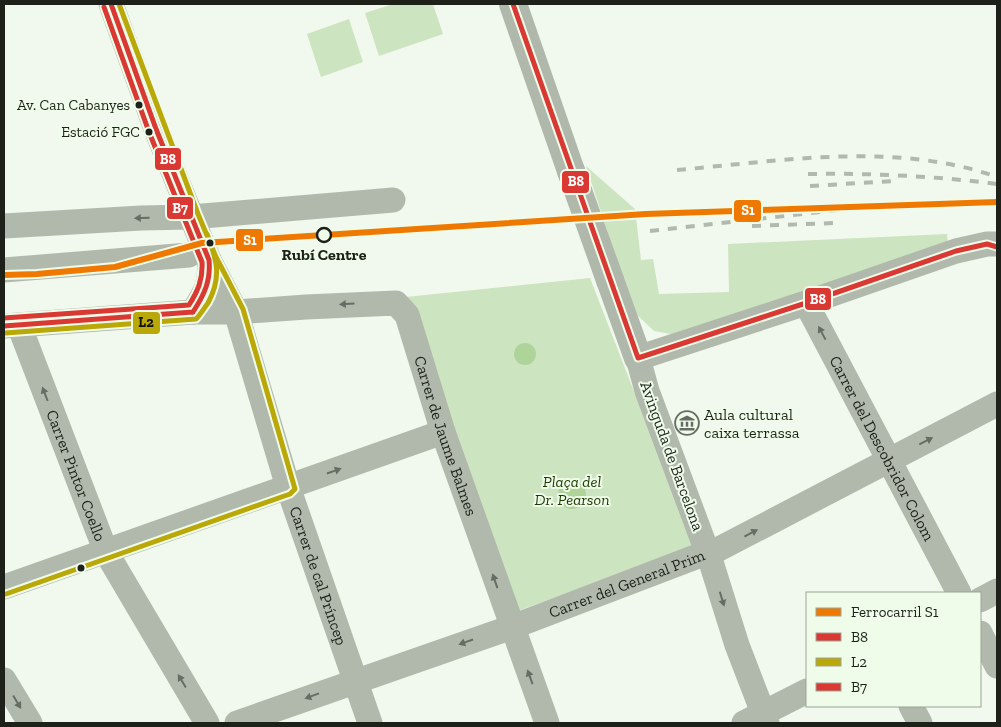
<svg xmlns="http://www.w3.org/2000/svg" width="1001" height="727" viewBox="0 0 1001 727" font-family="'Zilla Slab',serif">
	<rect width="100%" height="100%" fill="#f1f8ee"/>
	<path fill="#cde4c0" d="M393 4H433L443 34 379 56 365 13Z
		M349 19 363 62 321 77 307 34Z
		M586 166 635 209 641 260 653 259 659 294 729 292 728 244 947 234 948 245 671 334 654 331 634 312Z
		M590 278 694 546 515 612 406 297Z"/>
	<path fill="#afd499" d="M514 354a11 11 0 1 1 22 0a11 11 0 1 1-22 0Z
		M558 495a14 14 0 1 1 28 0a14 14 0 1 1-28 0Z"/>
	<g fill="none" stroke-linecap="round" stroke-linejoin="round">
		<g stroke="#b1b9ad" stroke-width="25">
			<path d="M111 4 156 129 209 260C212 283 205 293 193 312"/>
			<path d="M4 226 141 218 191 217 393 200"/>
			<path id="s1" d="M209 260 236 312 288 487 370 723"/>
			<path d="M4 270 189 255"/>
			<path id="s2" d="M806 303 959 593"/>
			<path id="s3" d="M19 325 106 552 207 723"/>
			<path id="s4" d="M4 326 193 312H236L306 307 396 303 407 315 443 432 547 723"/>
			<path d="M4 587 443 432"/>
			<path d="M980 600 997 591"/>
			<path d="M980 633 997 666"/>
			<path d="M4 680 30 723"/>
			<path d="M911 706 920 723"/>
			<path id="s5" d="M237 723 512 627 706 553 717 550 997 404"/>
			<path d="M744 723 807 691"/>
			<path d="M767 723 737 645 711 562 647 391 638 358 806 303 956 251 987 244H997"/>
		</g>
		<path stroke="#b0b8ab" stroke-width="28" d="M513 4 571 171
			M610 280 638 358"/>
		<path stroke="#b1b8ae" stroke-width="4" stroke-dasharray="9 9" stroke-linecap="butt" d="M677 170C781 161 896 141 997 177
			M808 174C871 173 934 176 997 184
			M810 186 894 181
			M752 226 835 223
			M650 231 855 208"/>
		<path stroke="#b0b8ab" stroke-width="28" d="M571 171 610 280"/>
		<g stroke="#f0fcea" stroke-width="9">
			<path id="bus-1" d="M111 4 156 129 209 260C211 281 204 295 193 312
				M513 4 638 358 806 303 956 251 987 244 997 247
				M4 326 193 312"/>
		</g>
		<g stroke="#f0fcea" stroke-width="9">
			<path id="bus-2" d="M5 333 196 319C201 314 204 308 208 303 222 277 217 260 207 234
				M6 594 290 494 295 489 243 309 216 257 198 214 119 4"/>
		</g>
		<g stroke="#f0fcea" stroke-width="9">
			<path id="bus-3" d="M4 318 189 305C198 291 203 279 202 262L149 132 104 7"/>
		</g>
		<use href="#bus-1" stroke="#da3832" stroke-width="5"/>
		<use href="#bus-2" stroke="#baa708" stroke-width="5"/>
		<use href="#bus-3" stroke="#da3832" stroke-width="5"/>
		<g stroke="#f0fcea" stroke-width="10">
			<path id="rail-1" d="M4 275 37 274 115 267 202 243 646 214 997 202"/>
		</g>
		<use href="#rail-1" stroke="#ef7900" stroke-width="6"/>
	</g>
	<defs><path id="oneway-solid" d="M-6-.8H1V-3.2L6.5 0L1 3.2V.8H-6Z" transform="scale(1.25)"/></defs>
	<g fill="#676d64">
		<use href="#oneway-solid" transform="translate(142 218) rotate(178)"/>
		<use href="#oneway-solid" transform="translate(347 304) rotate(177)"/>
		<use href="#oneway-solid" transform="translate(822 333) rotate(-118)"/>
		<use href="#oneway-solid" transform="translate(45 394) rotate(-111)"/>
		<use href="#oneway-solid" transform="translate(926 441) rotate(-27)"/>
		<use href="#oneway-solid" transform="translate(334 471) rotate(-19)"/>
		<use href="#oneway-solid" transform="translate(751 533) rotate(-28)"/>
		<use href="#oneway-solid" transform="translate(495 581) rotate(-109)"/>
		<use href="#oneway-solid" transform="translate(722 599) rotate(73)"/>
		<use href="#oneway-solid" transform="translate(466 642) rotate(161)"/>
		<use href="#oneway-solid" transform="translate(530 677) rotate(-110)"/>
		<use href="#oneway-solid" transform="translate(182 681) rotate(-121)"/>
		<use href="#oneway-solid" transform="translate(312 696) rotate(160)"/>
		<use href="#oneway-solid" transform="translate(17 702) rotate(59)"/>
	</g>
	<defs>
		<g id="museum-ring" transform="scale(1.25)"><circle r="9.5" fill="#f0fcea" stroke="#676c64" stroke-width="1.5"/><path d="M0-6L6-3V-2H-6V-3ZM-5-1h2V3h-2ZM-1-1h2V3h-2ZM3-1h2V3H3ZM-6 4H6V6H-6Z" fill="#676c64"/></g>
	</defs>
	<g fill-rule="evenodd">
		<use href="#museum-ring" x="687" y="423"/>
	</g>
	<g fill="#1d211a" stroke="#f0fcea" stroke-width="2">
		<circle cx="139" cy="105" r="4.5"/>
		<circle cx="149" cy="132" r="4.5"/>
		<circle cx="210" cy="243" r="4.5"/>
		<circle cx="81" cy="568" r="4.5"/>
	</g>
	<circle fill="#f0fcea" stroke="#1d211a" stroke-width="2.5" cx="324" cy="235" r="7"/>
	<g text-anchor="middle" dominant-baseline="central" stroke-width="4" stroke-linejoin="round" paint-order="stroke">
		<g font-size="15" fill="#1d211a" stroke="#f0fcea" text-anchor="end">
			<text x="130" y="105">Av. Can Cabanyes</text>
			<text x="140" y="132">Estació FGC</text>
		</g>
		<g font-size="16" font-weight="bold" fill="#1d211a" stroke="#f0fcea">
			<text x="324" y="254">Rubí Centre</text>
		</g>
		<g font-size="16" fill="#1d211a" stroke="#f0fcea" text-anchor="start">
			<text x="704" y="414">Aula cultural<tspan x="704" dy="18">caixa terrassa</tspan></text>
		</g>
		<g font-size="16" fill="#1d211a" stroke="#f0fcea">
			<text stroke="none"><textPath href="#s4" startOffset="536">Carrer de Jaume Balmes</textPath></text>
			<text stroke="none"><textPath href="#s2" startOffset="164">Carrer del Descobridor Colom</textPath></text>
			<text transform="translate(672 456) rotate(70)">Avinguda de Barcelona</text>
			<text stroke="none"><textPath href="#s3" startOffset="161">Carrer Pintor Coello</textPath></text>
			<text stroke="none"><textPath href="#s1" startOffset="335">Carrer de cal Príncep</textPath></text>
			<text stroke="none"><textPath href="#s5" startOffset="414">Carrer del General Prim</textPath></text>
		</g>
		<g font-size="16" font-style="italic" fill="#1c3a00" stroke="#f0fcea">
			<text x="572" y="481">Plaça del<tspan x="572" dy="18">Dr. Pearson</tspan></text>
		</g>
	</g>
	<g stroke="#f0fcea" stroke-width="2">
		<rect x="154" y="147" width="28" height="24" rx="5" fill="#da3832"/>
		<rect x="561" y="170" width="29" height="24" rx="5" fill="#da3832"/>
		<rect x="166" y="196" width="28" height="24" rx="5" fill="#da3832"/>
		<rect x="733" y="199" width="29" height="24" rx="5" fill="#ef7900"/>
		<rect x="235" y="228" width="29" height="24" rx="5" fill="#ef7900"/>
		<rect x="804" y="287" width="28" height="24" rx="5" fill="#da3832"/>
		<rect x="132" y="311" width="29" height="24" rx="5" fill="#baa708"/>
	</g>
	<g font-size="14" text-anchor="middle" font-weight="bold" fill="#fff">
		<text x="168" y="164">B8</text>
		<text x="576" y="186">B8</text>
		<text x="180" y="213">B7</text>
		<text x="748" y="215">S1</text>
		<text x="250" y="245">S1</text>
		<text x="818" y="304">B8</text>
	</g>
	<g font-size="14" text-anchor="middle" font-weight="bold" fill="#111">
		<text x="146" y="327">L2</text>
	</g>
	<rect width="1001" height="727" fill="none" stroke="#1d211a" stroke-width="10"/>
	<rect x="806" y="592" width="175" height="115" fill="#f0fcea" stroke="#9ca497"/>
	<rect x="816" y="608" width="25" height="8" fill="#ef7900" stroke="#9ca497"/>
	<text x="851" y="617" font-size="15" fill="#1d211a">Ferrocarril S1</text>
	<rect x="816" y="633" width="25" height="8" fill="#da3832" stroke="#9ca497"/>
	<text x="851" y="642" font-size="15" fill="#1d211a">B8</text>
	<rect x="816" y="658" width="25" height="8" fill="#baa708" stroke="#9ca497"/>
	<text x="851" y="667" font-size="15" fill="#1d211a">L2</text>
	<rect x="816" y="683" width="25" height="8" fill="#da3832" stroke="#9ca497"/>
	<text x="851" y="692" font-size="15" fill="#1d211a">B7</text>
</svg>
